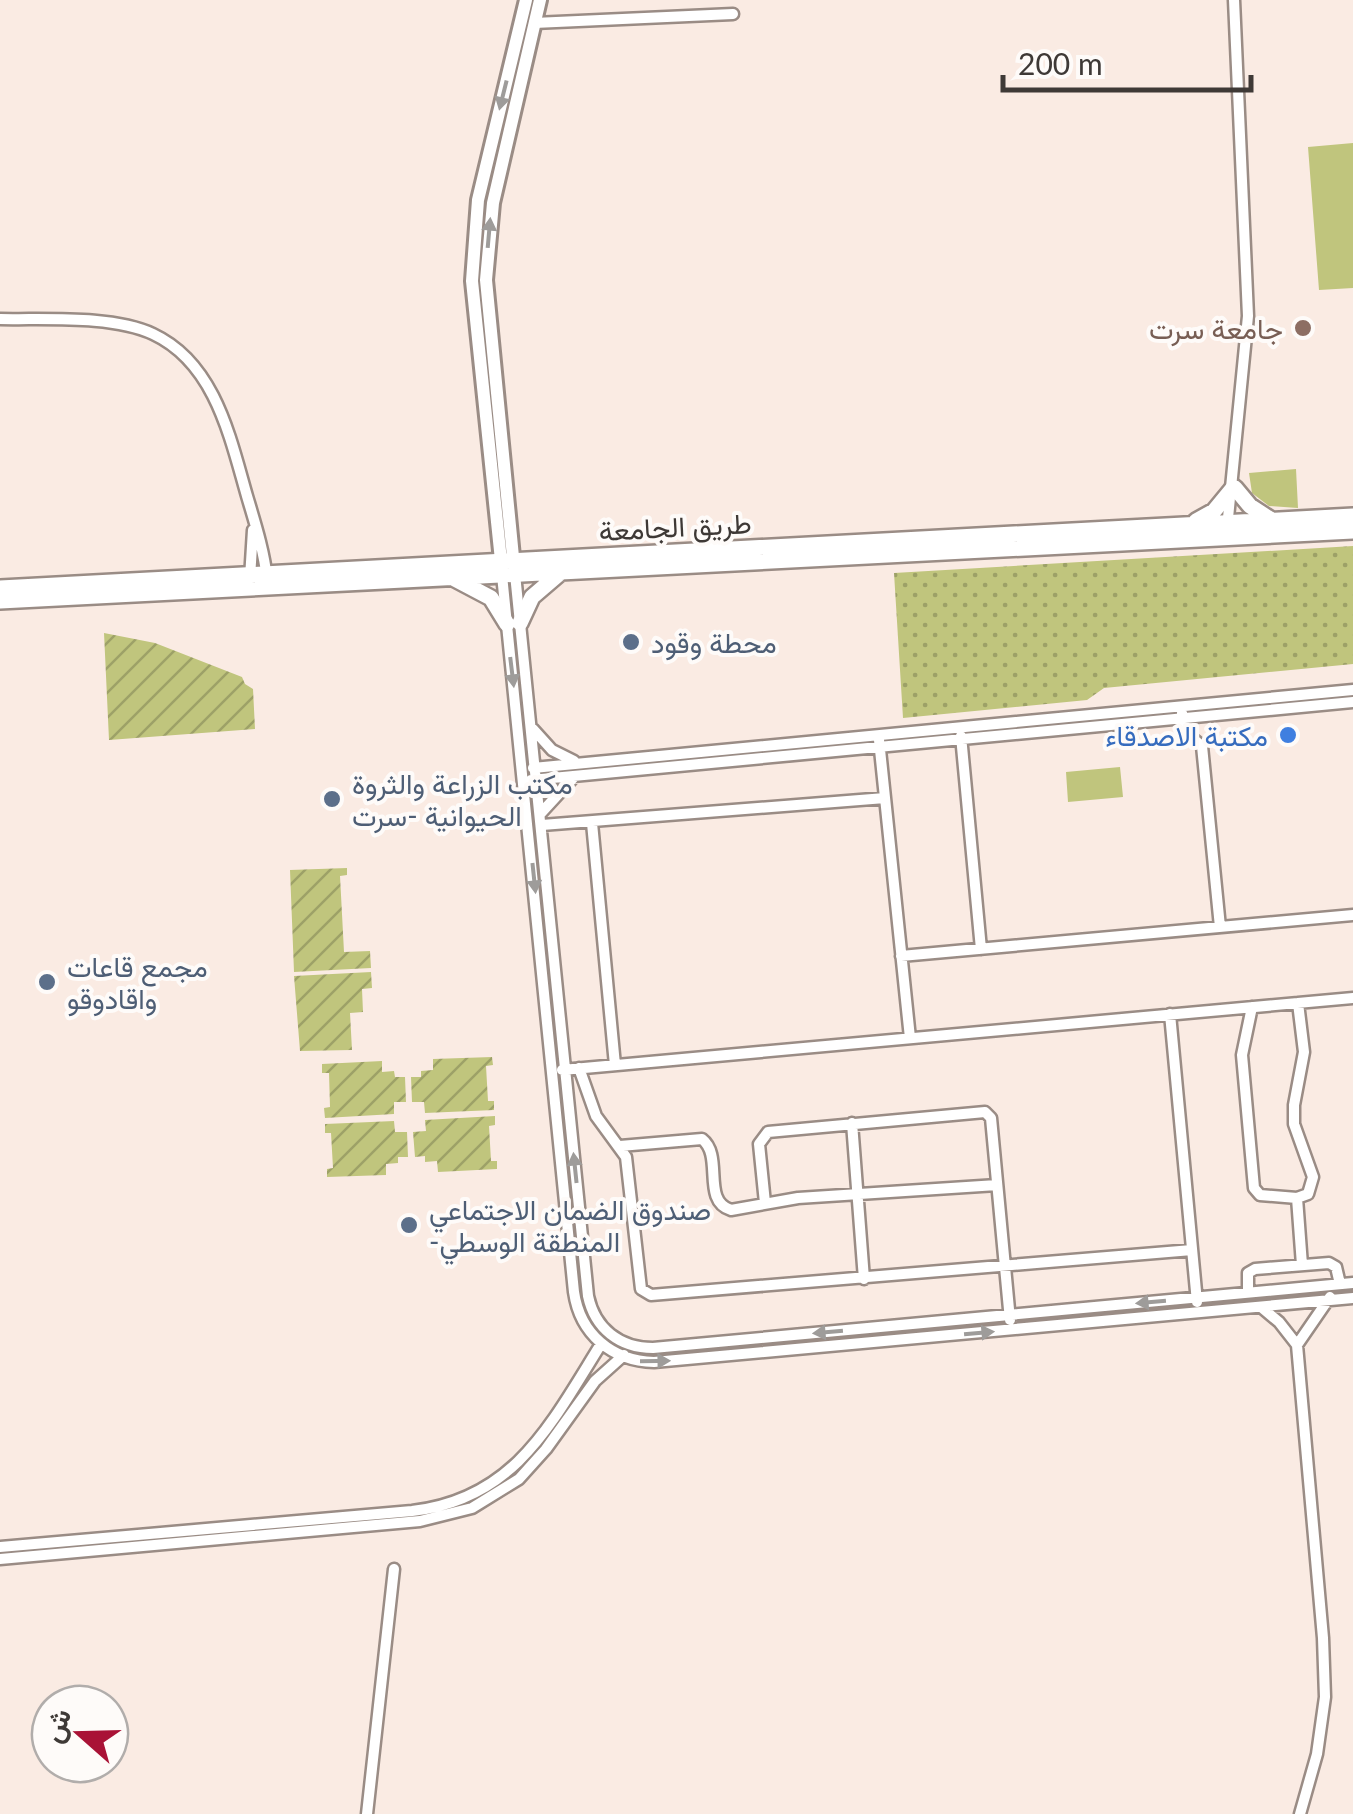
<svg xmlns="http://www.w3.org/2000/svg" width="1353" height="1814" viewBox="0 0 1353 1814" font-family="Lato,Vazirmatn,sans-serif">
	<defs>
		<pattern id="park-dots" width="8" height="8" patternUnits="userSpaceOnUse" patternTransform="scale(2.5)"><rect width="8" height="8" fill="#c0c57d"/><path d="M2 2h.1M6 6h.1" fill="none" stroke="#9da167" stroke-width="1.8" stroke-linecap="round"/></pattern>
		<pattern id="garden-furrows" width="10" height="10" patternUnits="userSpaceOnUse" patternTransform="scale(2.5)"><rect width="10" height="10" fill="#c0c57d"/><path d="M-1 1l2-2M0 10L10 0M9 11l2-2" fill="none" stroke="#9da167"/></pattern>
	</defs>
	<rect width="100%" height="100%" fill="#faebe3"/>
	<path fill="#c0c57d" d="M1353 143V288L1319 290 1308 147Z
		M1296 469 1298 508 1269 506 1252 493 1249 473Z
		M1120 767 1123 797 1068 802 1066 772Z"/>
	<path fill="url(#park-dots)" d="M1353 546V664L1104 688 1087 700 903 718 894 573Z"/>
	<path fill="url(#garden-furrows)" d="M104 633 155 643 242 677 245 684 253 689 255 729 109 740Z
		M347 868V875L340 876 344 952 370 951 371 968 294 972 290 870Z
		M371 972 372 988 362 989 363 1012 350 1013 352 1050 300 1051 294 976Z
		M492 1057 493 1065 486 1066 488 1101H494V1110L425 1113 424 1102H412L411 1077H421V1071L433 1070V1059Z
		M382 1061V1072L394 1071 395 1077H405L406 1102H394V1114L325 1118 324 1108 330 1107 329 1073H322V1064Z
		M495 1116V1125L489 1126 491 1161H497V1169L438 1172 437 1161 425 1162V1156L415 1157 413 1132 426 1131 425 1120Z
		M394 1121 395 1132H407L408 1157H398V1163L386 1164V1175L327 1177V1169L333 1168 331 1133H325V1124Z"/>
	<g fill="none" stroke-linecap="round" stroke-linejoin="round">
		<g stroke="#9a8c85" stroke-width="15">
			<path id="minor" d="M534 23 733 14
				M0 319C45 320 112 315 153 334 215 363 230 437 247 496 255 523 264 551 267 579
				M1227 528 1248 316 1234 0
				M515 574 588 1296C595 1329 620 1348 653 1348L1353 1283
				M502 575 574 1292C580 1334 612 1361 654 1362L1353 1298
				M250 578 253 530
				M1182 713 1185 732 1202 746 1220 927
				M533 729 552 750 574 761
				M961 736 981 949
				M879 740 910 1038
				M533 768 1353 690
				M531 780 1353 702
				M541 813 575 776
				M592 823 615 1065
				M542 825 885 798
				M901 956 1353 915
				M1298 1003 1304 1052 1294 1105V1124L1313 1177 1308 1194 1297 1198 1302 1265
				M1252 1007 1242 1055 1254 1188 1260 1195 1297 1198
				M1170 1014 1197 1302
				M579 1068 596 1116 626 1157 641 1289 651 1295 1192 1250
				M562 1070 1353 998
				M852 1123 864 1279
				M620 1146 702 1139C724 1156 701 1201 731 1210L798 1198 997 1185
				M765 1203 759 1144 768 1132 985 1112 991 1118 1010 1320
				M1248 1293V1273L1255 1269 1329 1263 1336 1267 1340 1284
				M1261 1307 1279 1322 1297 1345 1323 1638 1325 1697 1317 1754 1300 1814
				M1297 1345 1330 1297
				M0 1547 412 1511C515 1499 551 1424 601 1344
				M0 1559 420 1521 472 1508 519 1479 546 1449 595 1381 624 1355
				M367 1814 394 1569"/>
		</g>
		<g stroke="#9a8c85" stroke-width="18">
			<path id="major" d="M514 567 486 280 493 203 540 0
				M502 570 472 281 478 200 526 0"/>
		</g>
		<g stroke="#9a8c85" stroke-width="20">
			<path id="highway" d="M1235 488 1250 506 1273 521
				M1196 521 1214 511 1233 488
				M455 579 491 598 507 624
				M0 588 1353 516
				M0 601 1353 531
				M520 623 532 597 560 573"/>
		</g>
		<use href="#minor" stroke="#fff" stroke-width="10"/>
		<use href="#major" stroke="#fff" stroke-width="12"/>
		<use href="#highway" stroke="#fff" stroke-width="15"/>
	</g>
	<defs><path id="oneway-solid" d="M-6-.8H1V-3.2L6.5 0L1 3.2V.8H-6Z" transform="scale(2.5)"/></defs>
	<g fill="#9e9c9a">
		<use href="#oneway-solid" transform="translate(503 95) rotate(104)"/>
		<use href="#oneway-solid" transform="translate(489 233) rotate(-85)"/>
		<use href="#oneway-solid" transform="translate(512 672) rotate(83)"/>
		<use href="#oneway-solid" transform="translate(534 878) rotate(84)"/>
		<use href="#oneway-solid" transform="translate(575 1168) rotate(-96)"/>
		<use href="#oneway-solid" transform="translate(1151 1302) rotate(175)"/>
		<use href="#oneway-solid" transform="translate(828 1332) rotate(175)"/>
		<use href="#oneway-solid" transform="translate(979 1333) rotate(-5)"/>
		<use href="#oneway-solid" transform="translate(655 1361) rotate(-1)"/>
	</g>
	<circle fill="#8d6e63" stroke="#fefbf9" stroke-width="4" cx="1303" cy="328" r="10"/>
	<g fill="#5c6f8a" stroke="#fefbf9" stroke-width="4">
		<circle cx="631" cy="642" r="10"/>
		<circle cx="332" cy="799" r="10"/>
		<circle cx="47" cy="982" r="10"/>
		<circle cx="409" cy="1225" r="10"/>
	</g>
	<circle fill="#3f7fe0" stroke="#fefbf9" stroke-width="4" cx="1288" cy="735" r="10"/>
	<g text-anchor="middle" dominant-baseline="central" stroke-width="8" stroke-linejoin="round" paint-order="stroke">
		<g font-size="28" fill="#785e54" stroke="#fefbf9" text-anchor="end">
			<text x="1283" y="328">جامعة سرت</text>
		</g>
		<g font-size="28" fill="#3e3936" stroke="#fefbf9">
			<text transform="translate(675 526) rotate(-3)">طريق الجامعة</text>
		</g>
		<g font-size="28" fill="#4e5e75" stroke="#fefbf9" text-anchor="start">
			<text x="651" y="642">محطة وقود</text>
			<text x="352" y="783">مكتب الزراعة والثروة<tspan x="352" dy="32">الحيوانية -سرت</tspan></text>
			<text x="67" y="966">مجمع قاعات<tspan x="67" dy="32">واقادوقو</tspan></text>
			<text x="429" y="1209">صندوق الضمان الاجتماعي<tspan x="429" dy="32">-المنطقة الوسطي</tspan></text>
		</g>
		<g font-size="28" fill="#366cbe" stroke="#fefbf9" text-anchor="end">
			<text x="1268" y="735">مكتبة الاصدقاء</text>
		</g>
	</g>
	<g transform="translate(80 1734) rotate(290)"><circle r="48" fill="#fefbf9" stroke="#b1adab" stroke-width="2.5"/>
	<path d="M0-8L18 38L0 25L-18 38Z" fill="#a91236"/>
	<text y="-15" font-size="28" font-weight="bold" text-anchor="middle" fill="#3e3936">ش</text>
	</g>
	<path d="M1003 75v15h248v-15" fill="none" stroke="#3e3936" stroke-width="5"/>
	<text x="1018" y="75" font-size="30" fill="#3e3936" stroke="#fefbf9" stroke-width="8" paint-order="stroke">200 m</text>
</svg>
